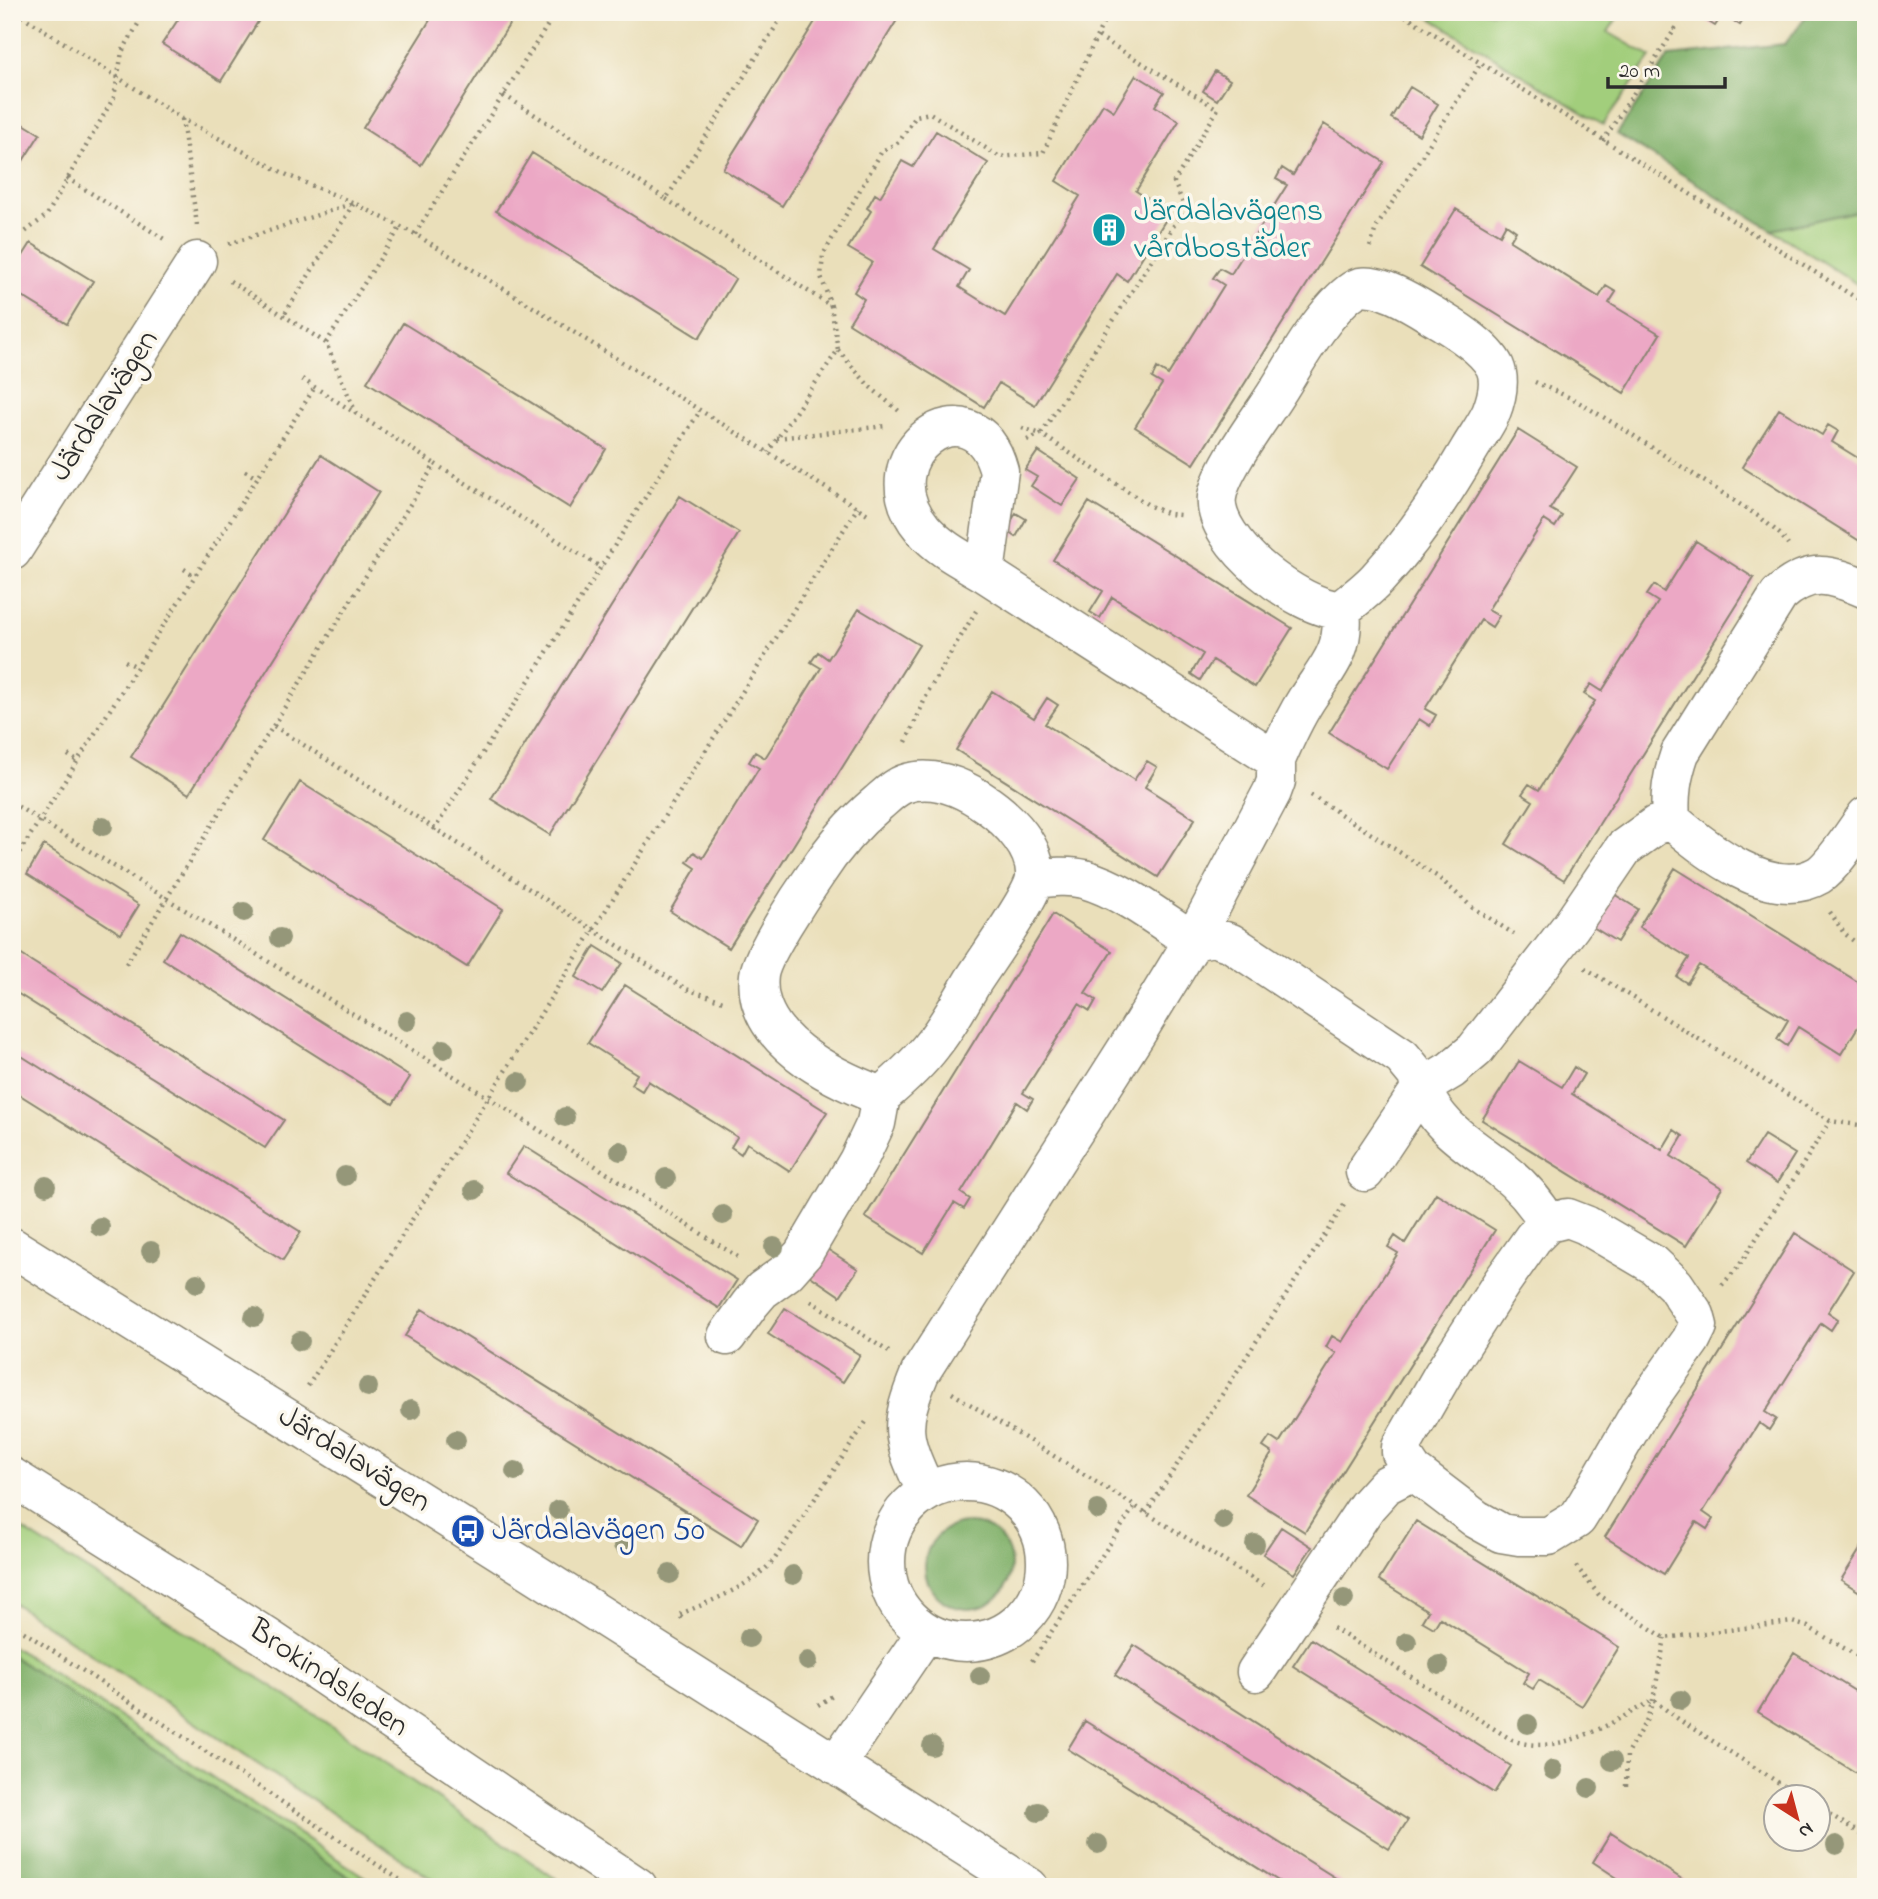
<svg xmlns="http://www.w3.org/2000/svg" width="1878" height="1899" viewBox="0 0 1878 1899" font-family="'Indie Flower',sans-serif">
	<rect width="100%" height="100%" fill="#fbf7ec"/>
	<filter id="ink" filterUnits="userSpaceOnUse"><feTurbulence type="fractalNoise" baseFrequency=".0143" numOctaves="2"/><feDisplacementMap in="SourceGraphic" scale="14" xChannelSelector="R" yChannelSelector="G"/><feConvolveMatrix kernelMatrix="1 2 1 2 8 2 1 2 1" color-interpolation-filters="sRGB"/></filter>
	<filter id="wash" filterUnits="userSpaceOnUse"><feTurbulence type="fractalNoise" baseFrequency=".00686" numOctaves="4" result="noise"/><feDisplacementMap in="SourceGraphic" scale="28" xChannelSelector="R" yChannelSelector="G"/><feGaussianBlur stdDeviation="1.57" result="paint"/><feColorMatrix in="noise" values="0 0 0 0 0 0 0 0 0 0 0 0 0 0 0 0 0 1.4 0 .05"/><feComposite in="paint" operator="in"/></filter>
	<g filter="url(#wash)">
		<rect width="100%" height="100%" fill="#eadfba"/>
		<path fill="#a2ce7b" stroke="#667c53" stroke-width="2" d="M1421 12H1621L1608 32 1651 57 1603 125Z
			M1866 209V290L1772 230Z
			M12 1523 275 1688 568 1887H444L12 1602Z
			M12 1646 380 1887H364L12 1656Z"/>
		<path fill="#81b16b" stroke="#566e4b" stroke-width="2" d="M1809 12H1866V209L1772 230 1617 134 1669 56 1785 44Z
			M925 1566a43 43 0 1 1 86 0a43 43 0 1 1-86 0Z
			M12 1656 364 1887H12Z"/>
		<g id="blocks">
			<path fill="#eca8c5" d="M183 12H264L221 81 162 44Z
				M435 12H517L421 165 363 128Z
				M821 12H902L782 206 723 169Z
				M1693 12H1748L1740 25 1723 14 1715 26Z
				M1215 71 1230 80 1217 100 1203 91Z
				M1136 75 1164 92 1155 106 1179 121 1136 191 1170 213 1127 281 1117 274 1035 405 999 383 984 407 849 323 864 299 854 292 872 262 848 248 871 211 867 208 875 194 880 197 902 161 913 167 936 131 988 163 934 249 969 270 959 287 1005 316 1080 196 1056 181 1103 104 1114 111Z
				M1410 87 1438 104 1419 135 1391 118Z
				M12 117 40 134 12 178Z
				M1324 124 1384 162 1194 464 1135 427 1162 384 1152 378 1157 368 1168 375 1224 285 1213 278 1220 268 1231 274 1287 185 1276 179 1282 168 1293 175Z
				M532 153 735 279 699 338 496 211Z
				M1456 209 1500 235 1506 224 1516 231 1510 241 1599 297 1606 286 1616 292 1609 303 1660 334 1624 393 1420 267Z
				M31 243 93 281 67 324 12 290V273Z
				M403 323 606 449 570 508 367 382Z
				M1779 409 1822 435 1828 425 1838 431 1832 442 1866 463V545L1742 467Z
				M1518 430 1577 467 1550 509 1562 516 1555 527 1544 520 1488 610 1499 616 1492 627 1481 620 1425 709 1436 715 1430 726 1419 719 1387 769 1329 733Z
				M1038 451 1080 479 1062 506 1031 486 1037 477 1025 470Z
				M321 455 379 492 189 794 131 757Z
				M680 496 739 533 550 835 491 799Z
				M1089 502 1292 628 1255 687 1213 660 1200 680 1191 674 1203 654 1112 597 1100 618 1090 612 1103 591 1053 560Z
				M1016 513 1026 519 1016 537 1006 530Z
				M1696 541 1754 578 1564 880 1506 844 1533 801 1522 794 1529 784 1539 790 1595 701 1584 694 1591 684 1602 691 1658 602 1647 595 1654 585 1664 592Z
				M859 609 919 645 729 948 670 911 696 868 687 862 694 852 703 858 759 768 749 762 755 752 765 758 821 668 811 662 818 652 828 659Z
				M992 691 1034 718 1047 698 1058 705 1045 724 1134 780 1147 761 1157 767 1145 787 1195 819 1158 877 956 750Z
				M300 782 503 909 467 967 264 840Z
				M44 845 139 905 121 934 27 874Z
				M1675 868 1866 987V1014L1841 1054 1798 1027 1787 1046 1777 1039 1788 1020 1699 965 1687 983 1677 977 1689 958 1639 927Z
				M1609 891 1638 909 1617 942 1588 924Z
				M1053 914 1112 951 1085 993 1096 1000 1090 1011 1079 1004 1023 1093 1033 1099 1027 1109 1017 1102 961 1193 970 1199 964 1209 954 1203 923 1253 865 1217Z
				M180 932 410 1077 393 1104 163 959Z
				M595 946 622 963 602 993 576 977Z
				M12 949 284 1120 265 1148 12 990Z
				M625 985 827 1112 790 1171 747 1143 741 1154 731 1147 737 1137 648 1081 642 1091 631 1084 637 1074 588 1043Z
				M12 1050 301 1232 283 1260 12 1090Z
				M1519 1061 1562 1087 1574 1067 1584 1074 1572 1094 1662 1150 1674 1130 1683 1136 1671 1156 1722 1188 1686 1246 1482 1120Z
				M1764 1135 1795 1154 1777 1183 1746 1163Z
				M524 1146 737 1280 719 1308 506 1173Z
				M1436 1193 1495 1230 1305 1532 1246 1495 1272 1453 1263 1447 1270 1437 1279 1443 1336 1353 1326 1347 1332 1336 1342 1342 1398 1253 1388 1247 1395 1236 1405 1243Z
				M1795 1233 1854 1271 1828 1312 1838 1319 1831 1330 1821 1323 1765 1412 1776 1419 1769 1430 1759 1423 1703 1512 1713 1519 1707 1529 1696 1522 1664 1574 1605 1537Z
				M827 1249 858 1269 840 1296 809 1275Z
				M785 1308 860 1355 843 1382 768 1334Z
				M422 1309 758 1519 741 1546 405 1336Z
				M1416 1521 1619 1647 1582 1706 1539 1680 1533 1689 1523 1683 1529 1673 1440 1618 1434 1628 1422 1621 1428 1611 1379 1580Z
				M1281 1527 1312 1547 1294 1574 1263 1554Z
				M1866 1540V1596L1841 1580Z
				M1311 1639 1511 1766 1494 1793 1293 1666Z
				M1134 1645 1408 1820 1389 1849 1115 1675Z
				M1794 1653 1866 1698V1779L1758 1712Z
				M1085 1721 1350 1887H1288L1068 1749Z
				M1611 1833 1694 1887H1631L1593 1862Z"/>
		</g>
	</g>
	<g filter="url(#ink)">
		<use href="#blocks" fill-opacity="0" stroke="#8a8572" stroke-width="2"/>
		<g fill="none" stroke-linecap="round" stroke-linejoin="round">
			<g stroke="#8a8572" stroke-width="41">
				<path id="minor" d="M12 551 197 261
					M985 573C963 560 940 549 923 529 861 456 974 375 999 471L985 573 1276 760V781L1272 792 1193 941C1159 919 1123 890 1084 879 1068 875 1051 877 1035 879
					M1866 589C1830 574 1810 567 1779 595L1680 753C1672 776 1669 795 1671 820 1705 849 1771 903 1819 875 1834 865 1855 831 1866 816
					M1276 760C1285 739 1294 719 1306 700 1327 668 1346 651 1341 610 1353 600 1367 590 1377 579 1413 540 1443 495 1469 450 1476 438 1485 426 1491 413 1496 400 1501 381 1495 367 1485 346 1449 325 1430 314 1414 304 1375 280 1357 288 1343 295 1329 313 1320 325 1304 346 1291 370 1277 392 1261 418 1221 469 1217 497 1211 542 1301 610 1341 610
					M1548 1223C1536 1202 1520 1184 1501 1169 1467 1143 1439 1129 1421 1088L1451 1070 1475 1050 1571 926 1624 848 1656 825 1671 820
					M12 1247 468 1531 1029 1887
					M727 1336 750 1304 762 1290 787 1272 803 1254 858 1161 876 1123 881 1096C833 1078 751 1039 759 975 762 954 802 894 816 874 834 846 853 824 878 803 885 797 895 787 904 784 933 774 964 788 988 805 1009 820 1037 848 1035 877 1033 896 985 962 973 981 960 1003 949 1024 933 1044 918 1064 900 1080 881 1096
					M886 1562a80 80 0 1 1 160 0a80 80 0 1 1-160 0Z
					M926 1491C902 1438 897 1429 920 1373L1138 1031 1193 941 1213 937 1231 943 1402 1057 1416 1074 1421 1088 1365 1172
					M1256 1672 1367 1506 1386 1485 1413 1471 1476 1519 1501 1533 1519 1536H1549L1577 1519 1587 1503 1640 1412 1691 1340 1698 1326 1695 1315 1675 1285 1654 1265 1586 1225 1568 1218 1548 1223 1533 1238 1502 1282 1443 1374 1401 1447V1453L1413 1471
					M836 1765 926 1632"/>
			</g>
			<g stroke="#8a8572" stroke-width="41">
				<path id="major" d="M12 1477 265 1636 638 1887"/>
			</g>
			<path stroke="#8a8572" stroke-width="4.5" stroke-dasharray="2 5" stroke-linecap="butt" d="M16 12 181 118 289 176 354 203 415 234 871 516
				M1399 12 1866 304
				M504 95 666 199 785 12
				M182 119 197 225
				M1603 141 1675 29 1669 26
				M67 178 164 239
				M666 199 831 306 838 350 768 452
				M12 231 25 232 47 215 114 97 122 52 145 12
				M415 234 556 12
				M229 244 354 203 284 315
				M1370 247 1376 228 1481 63
				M230 281 326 343 356 413
				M831 306 821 276 823 255 882 151 899 142 916 116 930 113 1000 157 1043 153 1108 12
				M326 343 401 226
				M838 350 869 386 899 411
				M302 379 435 464
				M1535 382 1575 400 1628 432 1761 518 1781 535 1788 545
				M1022 428 1041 434 1185 208 1174 182 1218 109 1096 35
				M777 438 886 426
				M1027 440 1041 434 1150 506 1169 514 1180 515
				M245 471 257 478
				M184 569 195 576
				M125 661 137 667
				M274 726 686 989 723 1001
				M906 742 929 690 976 611
				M68 755 77 761
				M1311 795 1438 877 1473 908 1514 934
				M12 803 489 1098 741 1259
				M434 830 700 411
				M12 864 315 387
				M1830 912 1844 933 1866 951
				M126 964 435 464 602 568
				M1585 968 1830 1121 1866 1126
				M1722 1285 1739 1266 1830 1121
				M811 1301 889 1352
				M308 1386 858 507
				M952 1393 1266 1587
				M1146 1513 1344 1205
				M1576 1566 1599 1595 1665 1638 1792 1622 1808 1627 1866 1661
				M682 1618 678 1615C713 1600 748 1588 774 1560L866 1422
				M12 1624 411 1887
				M1333 1628 1512 1740C1559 1758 1613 1722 1653 1700L1681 1721 1803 1798
				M1032 1661 1135 1506
				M818 1705 834 1695
				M1626 1786 1627 1754 1647 1719 1653 1700 1665 1638
				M1818 1807 1866 1837"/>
			<use href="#minor" stroke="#fff" stroke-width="38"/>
			<use href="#major" stroke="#fff" stroke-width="38"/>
		</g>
		<g fill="#959779">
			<circle cx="103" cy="826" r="10"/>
			<circle cx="244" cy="912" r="10"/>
			<circle cx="280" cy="938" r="10"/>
			<circle cx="407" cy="1021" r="10"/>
			<circle cx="444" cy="1049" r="10"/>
			<circle cx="519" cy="1082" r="10"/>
			<circle cx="565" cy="1117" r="10"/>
			<circle cx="620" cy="1151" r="10"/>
			<circle cx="345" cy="1176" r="10"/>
			<circle cx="666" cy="1178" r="10"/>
			<circle cx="46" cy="1186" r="10"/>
			<circle cx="474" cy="1190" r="10"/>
			<circle cx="723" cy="1215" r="10"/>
			<circle cx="100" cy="1227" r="10"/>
			<circle cx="774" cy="1247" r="10"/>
			<circle cx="151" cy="1251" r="10"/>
			<circle cx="197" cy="1283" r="10"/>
			<circle cx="254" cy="1317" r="10"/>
			<circle cx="300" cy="1341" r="10"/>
			<circle cx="368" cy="1387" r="10"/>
			<circle cx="411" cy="1410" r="10"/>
			<circle cx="456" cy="1440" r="10"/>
			<circle cx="515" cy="1471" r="10"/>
			<circle cx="558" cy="1510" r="10"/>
			<circle cx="1098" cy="1510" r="10"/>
			<circle cx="1223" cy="1520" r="10"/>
			<circle cx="1255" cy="1544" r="10"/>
			<circle cx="623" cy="1545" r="10"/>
			<circle cx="670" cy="1574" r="10"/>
			<circle cx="793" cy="1575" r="10"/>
			<circle cx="1344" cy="1599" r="10"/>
			<circle cx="749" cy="1638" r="10"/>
			<circle cx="1407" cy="1642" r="10"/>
			<circle cx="808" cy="1661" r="10"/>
			<circle cx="1439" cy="1665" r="10"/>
			<circle cx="980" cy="1676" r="10"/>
			<circle cx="1681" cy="1700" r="10"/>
			<circle cx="1528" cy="1724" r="10"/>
			<circle cx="932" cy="1746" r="10"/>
			<circle cx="1612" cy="1761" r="10"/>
			<circle cx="1553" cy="1770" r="10"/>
			<circle cx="1589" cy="1788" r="10"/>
			<circle cx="1038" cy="1812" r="10"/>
			<circle cx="1098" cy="1844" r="10"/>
			<circle cx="1836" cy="1845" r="10"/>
		</g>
	</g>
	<defs>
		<g id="building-disc" transform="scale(1.75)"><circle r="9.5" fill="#0f9aa8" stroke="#fbf7ec"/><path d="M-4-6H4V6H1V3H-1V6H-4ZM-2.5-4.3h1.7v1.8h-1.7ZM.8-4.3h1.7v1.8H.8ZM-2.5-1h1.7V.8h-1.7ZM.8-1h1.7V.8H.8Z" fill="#fff"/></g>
		<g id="bus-disc" transform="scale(1.75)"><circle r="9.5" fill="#1a4fb4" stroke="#fbf7ec"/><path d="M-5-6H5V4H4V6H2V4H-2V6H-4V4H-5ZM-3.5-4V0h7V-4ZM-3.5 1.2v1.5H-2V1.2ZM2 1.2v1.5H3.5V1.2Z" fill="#fff"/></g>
	</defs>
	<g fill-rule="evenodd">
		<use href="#building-disc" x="1109" y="230"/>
		<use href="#bus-disc" x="468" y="1531"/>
	</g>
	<g text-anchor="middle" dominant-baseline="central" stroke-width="7" stroke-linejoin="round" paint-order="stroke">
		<g font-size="32" fill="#0d838f" stroke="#fbf7ec" text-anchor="start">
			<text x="1134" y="212">Järdalavägens<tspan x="1134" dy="37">vårdbostäder</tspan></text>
		</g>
		<g font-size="32" fill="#2b2b2b" stroke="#fbf7ec">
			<text transform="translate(105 406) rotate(-57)">Järdalavägen</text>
			<text transform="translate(354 1460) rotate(32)">Järdalavägen</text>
			<text transform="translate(328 1679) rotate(34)">Brokindsleden</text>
		</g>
		<g font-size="32" fill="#164399" stroke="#fbf7ec" text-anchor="start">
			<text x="492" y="1531">Järdalavägen 50</text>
		</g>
	</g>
	<rect width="1878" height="1899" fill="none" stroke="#fbf7ec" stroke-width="42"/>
	<g transform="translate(1797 1818) rotate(144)"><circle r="33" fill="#fbf7ec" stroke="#a8a59f" stroke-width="2"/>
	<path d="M0-5L12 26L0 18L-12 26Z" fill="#c8321e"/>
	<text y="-10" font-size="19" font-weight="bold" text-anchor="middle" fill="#2b2b2b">N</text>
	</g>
	<path d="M1608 77v10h117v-10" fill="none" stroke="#2b2b2b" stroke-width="3.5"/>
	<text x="1619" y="77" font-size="21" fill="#2b2b2b" stroke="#fbf7ec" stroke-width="5" paint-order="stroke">20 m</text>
</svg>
